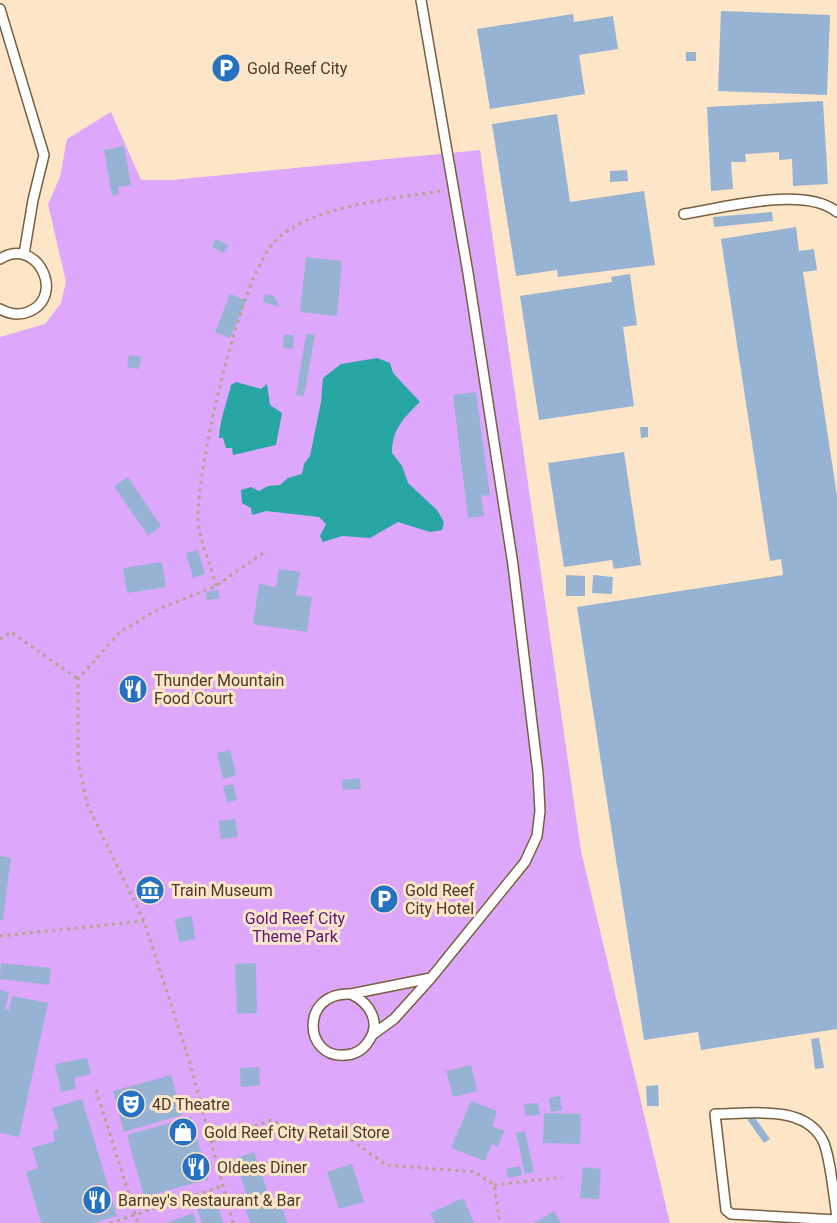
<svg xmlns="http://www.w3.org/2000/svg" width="837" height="1223" viewBox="0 0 837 1223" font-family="Roboto,sans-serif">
	<rect width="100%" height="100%" fill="#fde5c8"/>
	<path fill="#dda7fb" d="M111 112 141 180H172L480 150 581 851 670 1223H0V337L45 324 61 303 66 282 48 204 60 177 67 139Z"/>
	<path fill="#27a6a4" d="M377 358 390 363 393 373 420 402C403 418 392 430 392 453L402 466 408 483 437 510 444 522 442 530 430 532 398 522 370 538 342 536 323 542 320 536 326 524 319 517 266 511 252 515 251 508 242 503 241 490 251 487 259 491 268 486 280 485 288 478 302 474 304 464 310 456 321 402 323 378 341 364Z
		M236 382 261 389 267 384 270 405 282 413 276 445 233 455 232 448H226L223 438H219C220 418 227 403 231 385Z"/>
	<path fill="#96b3d4" d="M721 11 830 15 827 95 718 91Z
		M573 14 574 22 613 16 618 49 579 55 585 94 490 109 477 29Z
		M686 52H696V61H686Z
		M823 101 828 184 793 186 792 159 779 160V152L745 154 746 162H731L733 189 711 191 707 107Z
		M557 114 570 202 644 191 655 265 558 277 557 270 516 276 492 124Z
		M124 146 131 185 118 187 119 194 112 196 104 150Z
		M627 170 628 181 610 182V171Z
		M772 212 773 221 714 227 713 217Z
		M796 227 799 251 814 249 817 270 803 272 837 496V1029L701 1050 698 1032 644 1040 577 607 783 575 781 559 770 561 721 239Z
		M216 239 228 245 224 253 212 247Z
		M306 257 342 261 337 316 300 312Z
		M630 274 637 325 623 327 634 406 539 420 520 296 612 282 611 277Z
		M230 294 246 300 230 338 215 332Z
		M265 294 274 296 280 307 263 302Z
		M306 334 315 335 304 396 296 395Z
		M284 335H294L293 349 283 348Z
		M129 355 141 357 139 369 127 367Z
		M476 392 490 495 481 496 484 516 468 518 453 395Z
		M640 427H648V437L641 438Z
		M624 452 641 565 614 569 612 560 564 567 548 463Z
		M128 477 161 526 148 536 114 486Z
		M198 550 205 574 193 578 186 553Z
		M162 562 166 587 127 593 123 568Z
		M279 569 300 572 296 595 312 597 307 632 253 624 259 584 276 587Z
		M566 575 585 576V596H566Z
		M593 575 613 577 612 594 592 593Z
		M218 590 220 598 207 600 206 592Z
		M230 750 236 775 223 779 217 753Z
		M360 778 361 789 343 790 342 780Z
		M233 784 237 800 227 802 223 786Z
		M235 819 238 837 221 839 219 821Z
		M0 856 11 858 3 920H0Z
		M192 916 195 939 179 942 175 919Z
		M1 963 51 968 49 985 0 979Z
		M256 963 257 1013 237 1014 235 964Z
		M0 990 9 992 5 1009 9 1010 12 996 48 1003 19 1137 0 1133Z
		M819 1038 824 1068 815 1069 811 1039Z
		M87 1058 91 1074 74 1078 76 1089 61 1092 55 1064Z
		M471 1065 477 1091 453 1097 446 1071Z
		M259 1067 260 1085 241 1087 240 1068Z
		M171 1075 182 1115 124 1132 113 1091Z
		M658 1085 659 1106H647L646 1086Z
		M560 1096 562 1110 551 1112 549 1098Z
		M82 1099 117 1216 93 1223H41L26 1172 38 1168 32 1148 55 1141 53 1131 59 1129 52 1108Z
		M471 1101 497 1111 492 1126 504 1131 498 1147 492 1144 485 1161 451 1148Z
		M538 1103 540 1115 526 1116 524 1104Z
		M544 1113 581 1114 580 1144 543 1143Z
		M753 1115 770 1139 764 1143 747 1119Z
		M191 1117 209 1179 144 1197 127 1135Z
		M525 1131 534 1172 525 1174 516 1133Z
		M254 1152 268 1193 249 1200 234 1159Z
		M352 1164 364 1202 339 1209 327 1172Z
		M520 1166 522 1175 508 1178 506 1169Z
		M583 1167 601 1169 599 1199 580 1198Z
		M463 1198 474 1223H435L430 1213Z
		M280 1200 287 1223H250L246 1210Z
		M217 1203 223 1223H202L197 1210Z
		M554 1211 561 1223H534Z
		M193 1213 197 1223H166Z"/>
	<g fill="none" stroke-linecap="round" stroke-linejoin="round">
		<g stroke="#785f3e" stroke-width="12">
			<path id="lane" d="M0 9 44 155 33 200 24 254
				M684 214C723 208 805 185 837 212
				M0 259C37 235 67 297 28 312 18 316 9 314 0 309
				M351 994C370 1003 382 1023 368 1042 363 1050 354 1055 345 1055 303 1059 300 991 351 994L431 978
				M372 1035 394 1019 431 978 525 862 537 836 540 811 538 773 513 565 468 273 421 0
				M837 1217C834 1199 830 1152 822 1139 803 1104 748 1114 715 1114L726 1210 731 1214 837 1220"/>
		</g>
		<path stroke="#b6a38b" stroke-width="3" stroke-dasharray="3 4.5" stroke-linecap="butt" d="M216 586C211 565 199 540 198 519 197 467 240 275 276 240 313 205 393 199 441 191
			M0 639 11 632 78 679
			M0 936 144 921
			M96 1090 138 1223
			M212 1141 271 1120 318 1138 339 1131 386 1165 475 1172 494 1185 500 1223
			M494 1185 562 1177
			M110 1223 222 1186
			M233 1223 189 1060 144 921 87 804 78 761V679L120 632 159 609 216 586 263 553"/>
		<use href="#lane" stroke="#fff" stroke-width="9"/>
	</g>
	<defs>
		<g id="parking-disc" transform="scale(1.5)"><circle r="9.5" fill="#2672c2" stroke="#fde5c8"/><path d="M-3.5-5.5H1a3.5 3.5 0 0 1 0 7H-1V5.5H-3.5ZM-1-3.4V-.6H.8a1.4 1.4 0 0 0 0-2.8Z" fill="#fff"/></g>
		<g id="restaurant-disc" transform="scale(1.5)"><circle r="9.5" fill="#2672c2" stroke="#fde5c8"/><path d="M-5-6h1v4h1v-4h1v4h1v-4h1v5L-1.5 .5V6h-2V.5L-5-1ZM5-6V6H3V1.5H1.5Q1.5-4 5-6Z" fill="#fff"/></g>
		<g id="museum-disc" transform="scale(1.5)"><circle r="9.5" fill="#2672c2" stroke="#fde5c8"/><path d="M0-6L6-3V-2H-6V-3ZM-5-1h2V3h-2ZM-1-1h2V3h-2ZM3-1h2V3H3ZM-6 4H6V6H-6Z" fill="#fff"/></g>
		<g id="theatre-disc" transform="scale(1.5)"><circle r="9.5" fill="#2672c2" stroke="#fde5c8"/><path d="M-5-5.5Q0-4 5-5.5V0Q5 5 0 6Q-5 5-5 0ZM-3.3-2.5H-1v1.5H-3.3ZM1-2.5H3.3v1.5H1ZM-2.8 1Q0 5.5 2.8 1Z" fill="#fff"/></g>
		<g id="shop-disc" transform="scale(1.5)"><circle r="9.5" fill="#2672c2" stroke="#fde5c8"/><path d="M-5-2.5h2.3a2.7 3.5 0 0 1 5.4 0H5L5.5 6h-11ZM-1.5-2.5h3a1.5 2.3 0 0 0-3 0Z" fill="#fff"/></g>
	</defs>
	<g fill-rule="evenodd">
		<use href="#parking-disc" x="226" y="68"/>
		<use href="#restaurant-disc" x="133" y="689"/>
		<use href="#museum-disc" x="150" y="890"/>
		<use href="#parking-disc" x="384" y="899"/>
		<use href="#theatre-disc" x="131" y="1104"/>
		<use href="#shop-disc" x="183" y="1132"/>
		<use href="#restaurant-disc" x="196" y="1167"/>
		<use href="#restaurant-disc" x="97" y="1200"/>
	</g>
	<g text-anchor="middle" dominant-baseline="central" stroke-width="6" stroke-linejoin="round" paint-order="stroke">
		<g font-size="16" fill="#463a2b" stroke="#fde5c8" text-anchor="start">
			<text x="247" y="68">Gold Reef City</text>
			<text x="154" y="680">Thunder Mountain<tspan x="154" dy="18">Food Court</tspan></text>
			<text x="171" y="890">Train Museum</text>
			<text x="405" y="890">Gold Reef<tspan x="405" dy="18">City Hotel</tspan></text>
			<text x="152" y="1104">4D Theatre</text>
			<text x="204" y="1132">Gold Reef City Retail Store</text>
			<text x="217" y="1167">Oldees Diner</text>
			<text x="118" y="1200">Barney's Restaurant &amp; Bar</text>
		</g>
		<g font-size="16" fill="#5a1378" stroke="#fde5c8">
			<text x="295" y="918">Gold Reef City<tspan x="295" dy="18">Theme Park</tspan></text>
		</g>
	</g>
</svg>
